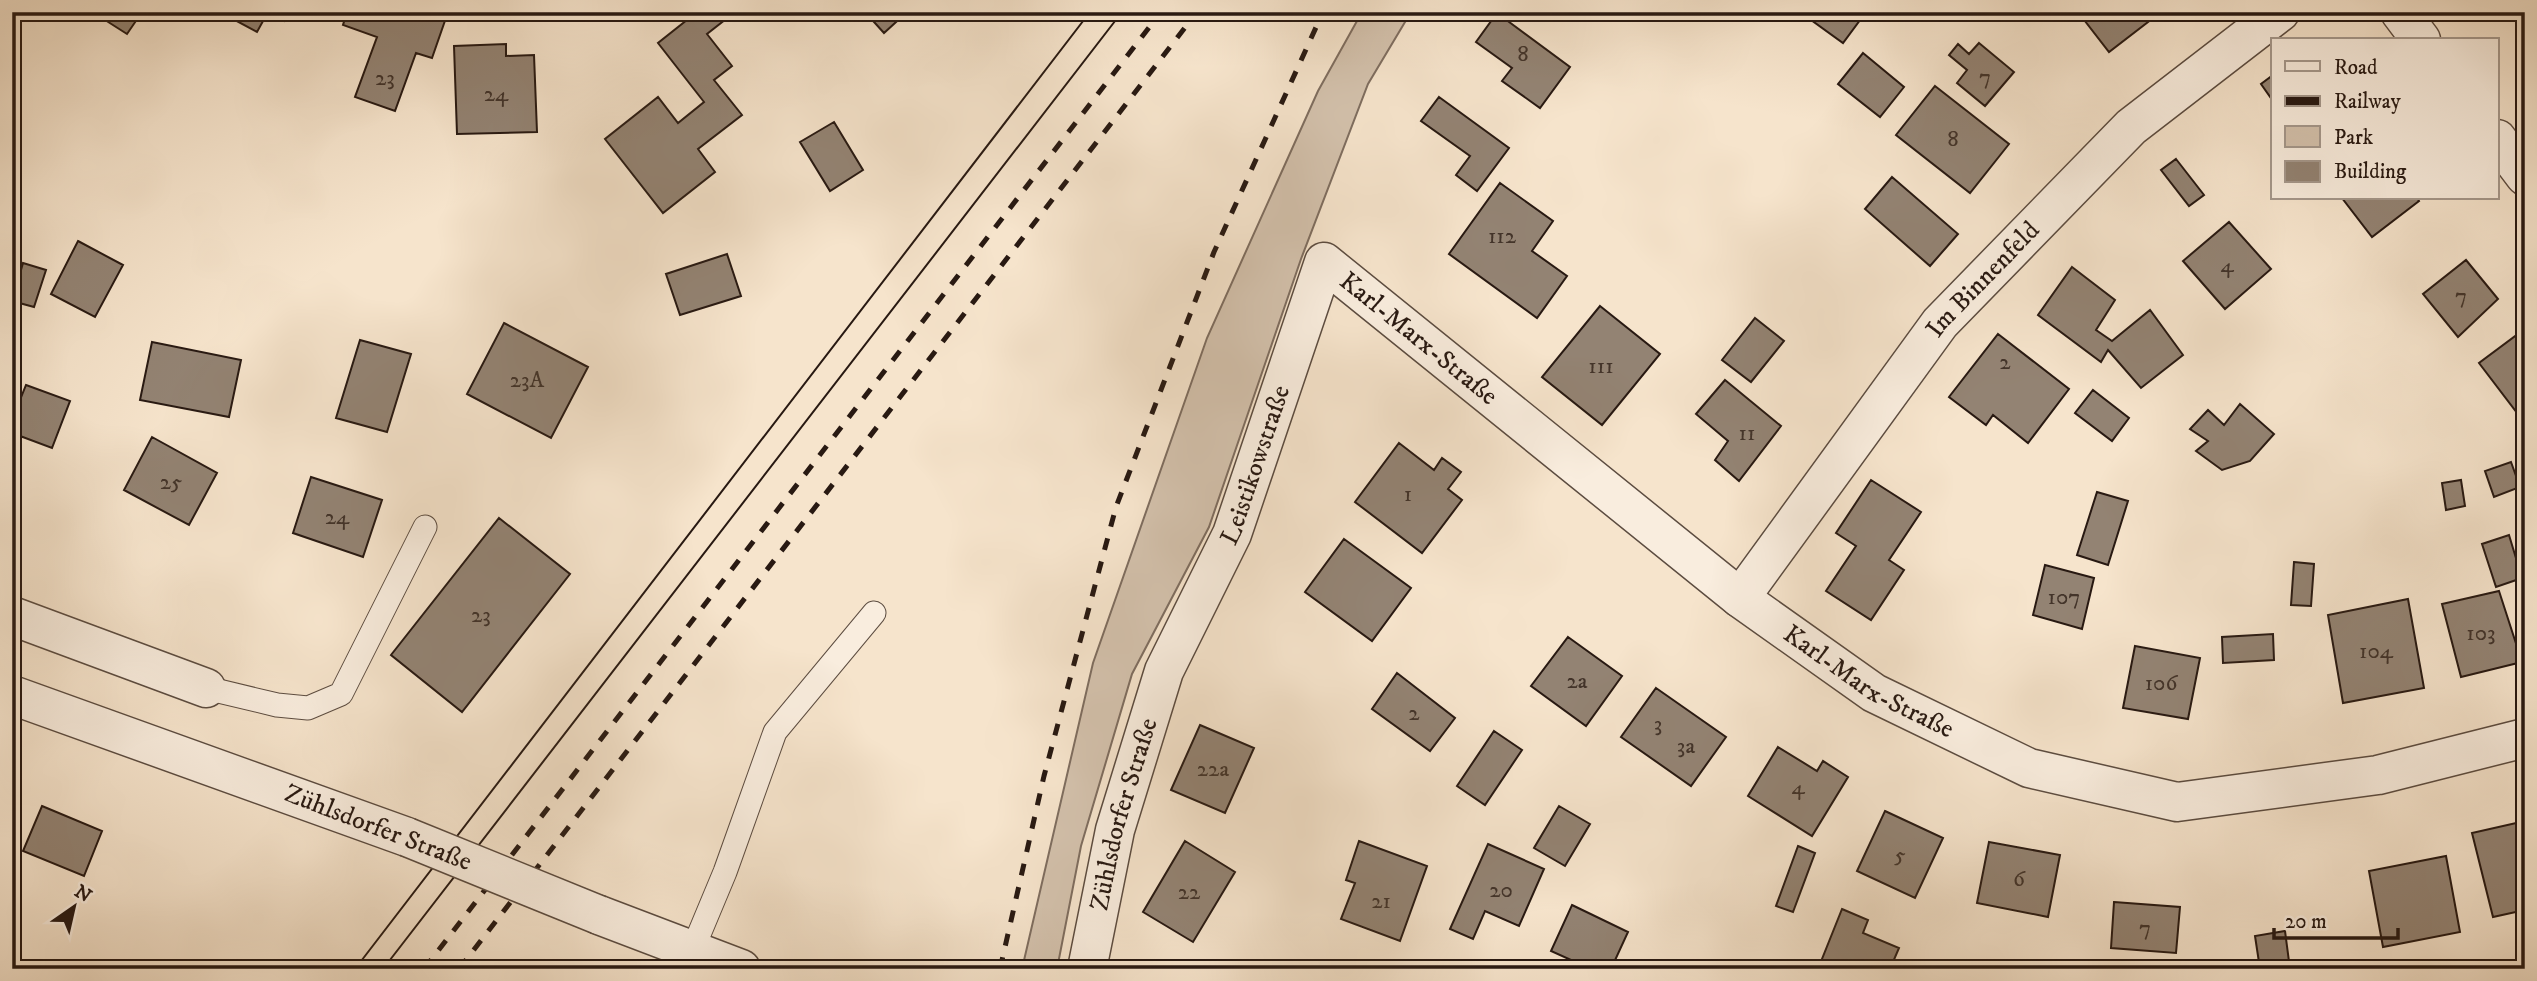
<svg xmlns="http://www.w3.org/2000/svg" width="2537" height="981" viewBox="0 0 2537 981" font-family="'IM FELL DW Pica',serif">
	<rect width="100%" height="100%" fill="#f6e4cc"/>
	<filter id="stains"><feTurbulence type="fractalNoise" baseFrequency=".00286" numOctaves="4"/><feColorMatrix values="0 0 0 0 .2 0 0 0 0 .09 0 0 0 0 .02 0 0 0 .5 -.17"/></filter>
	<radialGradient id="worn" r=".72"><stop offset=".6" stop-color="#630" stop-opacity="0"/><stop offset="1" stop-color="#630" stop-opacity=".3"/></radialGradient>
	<path fill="#d3c1ac" stroke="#7e6d5f" stroke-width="2" d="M1362 12H1411L1368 84 1301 259 1209 527 1132 674 1081 846 1057 969H1022L1093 663 1207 338 1318 91Z"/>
	<path fill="#938373" stroke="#281912" stroke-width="2" d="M106 12H142L127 34 102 18Z
		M220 12H268L257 32Z
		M268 12H289L284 21Z
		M347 12H448L432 58 416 53 395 111 355 97 377 37 343 25Z
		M697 12H735L707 34 732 66 714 80 742 115 698 149 715 172 663 213 605 139 658 97 678 123 704 102 658 43Z
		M865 12H907L884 33Z
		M1800 12H1866L1843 43Z
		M2078 12H2161L2109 52Z
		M1497 13 1570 67 1540 108 1502 81 1512 68 1476 42Z
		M1979 43 2014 72 1985 106 1957 83 1967 70 1949 55 1958 44 1969 54Z
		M506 44V56L534 55 537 132 457 134 454 46Z
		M1863 53 1904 87 1880 117 1838 84Z
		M2273 75V101L2261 84Z
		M1935 86 2009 144 1970 193 1896 135Z
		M1439 97 1509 148 1477 191 1456 175 1470 156 1421 121Z
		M834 122 863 170 830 191 800 142Z
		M2176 159 2204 195 2189 206 2161 170Z
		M1892 177 1958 234 1930 266 1865 209Z
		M1500 183 1553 221 1532 251 1567 276 1537 318 1449 254Z
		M2342 198H2417L2419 201 2372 237Z
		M2229 222 2271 269 2225 309 2183 261Z
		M78 241 123 265 95 317 51 294Z
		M727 254 741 296 680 315 666 274Z
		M2466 260 2498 299 2458 337 2423 294Z
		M23 263 46 270 34 307 12 301Z
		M2072 267 2115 300 2096 330 2112 341 2150 310 2183 355 2141 388 2108 350 2101 362 2038 315Z
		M1600 306 1660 354 1602 425 1542 377Z
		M1755 318 1784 341 1751 382 1722 360Z
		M504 323 588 367 551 438 467 394Z
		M2522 331 2525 335 2524 422 2479 363Z
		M1998 334 2069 389 2028 443 1993 415 1986 425 1949 397Z
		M360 340 411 354 387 432 336 418Z
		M152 342 241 360 229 417 140 400Z
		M1725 380 1781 426 1739 481 1715 460 1728 441 1696 414Z
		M26 385 70 401 52 448 12 433V420Z
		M2093 390 2129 418 2112 441 2075 413Z
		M2240 404 2274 434 2250 461 2222 470 2196 451 2208 441 2190 429 2208 410 2224 425Z
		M152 437 217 473 189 525 124 490Z
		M1399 443 1434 470 1442 458 1461 472 1448 489 1462 500 1422 553 1355 502Z
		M2511 462 2520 487 2494 497 2485 471Z
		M311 477 382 500 363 557 293 533Z
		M1871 480 1921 512 1889 560 1904 570 1871 620 1826 591 1856 546 1836 533Z
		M2461 480 2465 506 2446 510 2442 483Z
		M2097 492 2128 501 2108 565 2077 555Z
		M499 518 570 574 462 712 391 655Z
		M2509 535 2522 578 2496 587 2482 544Z
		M1344 539 1411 588 1372 641 1305 592Z
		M2294 562 2314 564 2311 606 2291 605Z
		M2045 565 2094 578 2082 629 2033 615Z
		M2499 591 2522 662 2461 677 2442 604Z
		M2408 599 2424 688 2343 703 2328 615Z
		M2273 634 2274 660 2223 663 2222 637Z
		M1568 637 1622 676 1586 726 1531 686Z
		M2135 646 2200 658 2188 719 2123 708Z
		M1397 673 1455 718 1430 751 1372 709Z
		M1656 688 1726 737 1691 786 1621 737Z
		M1200 725 1254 748 1225 813 1171 790Z
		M1494 731 1522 750 1485 805 1457 786Z
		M1778 747 1817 771 1823 761 1848 777 1812 836 1748 796Z
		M42 806 102 831 84 876 23 851Z
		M1559 806 1590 824 1565 866 1534 848Z
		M1885 811 1943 838 1915 898 1857 871Z
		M2525 821V910L2493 917 2472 833Z
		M1185 841 1235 872 1193 942 1143 912Z
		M1359 841 1427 866 1400 941 1341 919 1355 883 1346 880Z
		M1989 842 2060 855 2048 917 1977 903Z
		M1488 844 1544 869 1519 926 1485 911 1473 939 1450 929Z
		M1798 846 1815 853 1793 912 1776 906Z
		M2446 856 2460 932 2383 947 2369 871Z
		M2114 902 2180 907 2176 953 2111 948Z
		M1572 905 1628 932 1611 969H1578L1580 964 1551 951Z
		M1842 909 1868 920 1863 933 1899 948 1890 969H1818Z
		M2285 931 2290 969H2260L2255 936Z"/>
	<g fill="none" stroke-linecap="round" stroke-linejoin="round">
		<g stroke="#5c4c40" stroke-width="25">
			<path id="service" d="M206 688 277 705 308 708 341 694 425 527
				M692 951 725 872 775 732 874 613"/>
		</g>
		<g stroke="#5c4c40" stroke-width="41">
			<g id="minor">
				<path d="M2400 12 2421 40"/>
				<path d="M2497 139 2525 176"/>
				<path id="s1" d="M1740 598 1940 323 2131 127 2280 12"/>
				<path d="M12 616 206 688"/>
				<path d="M12 695 407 837"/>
				<path d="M599 915 741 969"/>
				<path id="s2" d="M1087 969 1115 830 1164 671 1232 534 1324 262 1740 598 1874 693 2029 768 2177 802 2378 775 2525 738"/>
			</g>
		</g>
		<use href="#service" stroke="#f9edde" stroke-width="23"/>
		<use href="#minor" stroke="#f9edde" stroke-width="38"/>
		<path stroke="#281912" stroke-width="2" d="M355 969 1090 12
			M383 969 1122 12"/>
		<path stroke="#281912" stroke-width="5" stroke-dasharray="12 12" stroke-linecap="butt" d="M424 969 1161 12
			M459 969 1197 12
			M1000 969 1044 776 1116 507 1214 252 1323 12"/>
		<g stroke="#5c4c40" stroke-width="41" stroke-linecap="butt">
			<path id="minor-bridge" d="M407 837 599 915"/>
		</g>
		<use href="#minor-bridge" stroke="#f9edde" stroke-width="38"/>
	</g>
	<g text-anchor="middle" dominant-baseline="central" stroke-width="5" stroke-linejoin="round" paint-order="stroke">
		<g font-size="23" fill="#43342a">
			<text x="1523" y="54">8</text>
			<text x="1985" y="77">7</text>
			<text x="385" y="78">23</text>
			<text x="496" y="94">24</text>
			<text x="1953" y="139">8</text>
			<text x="1502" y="236">112</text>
			<text x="2227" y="265">4</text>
			<text x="2461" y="296">7</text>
			<text x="2005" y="362">2</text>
			<text x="1601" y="366">111</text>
			<text x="527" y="380">23A</text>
			<text x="1747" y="433">11</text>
			<text x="171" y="482">25</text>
			<text x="1408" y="494">1</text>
			<text x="337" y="517">24</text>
			<text x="2064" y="597">107</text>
			<text x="481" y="615">23</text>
			<text x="2481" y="633">103</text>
			<text x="2376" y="651">104</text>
			<text x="1577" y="681">2a</text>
			<text x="2161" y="683">106</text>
			<text x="1414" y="713">2</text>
			<text x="1658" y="724">3</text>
			<text x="1686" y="746">3a</text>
			<text x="1213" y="769">22a</text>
			<text x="1798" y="787">4</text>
			<text x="1900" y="855">5</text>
			<text x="2019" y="879">6</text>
			<text x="1501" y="890">20</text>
			<text x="1189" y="892">22</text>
			<text x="1381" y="901">21</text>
			<text x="2145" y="928">7</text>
		</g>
		<g font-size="26" fill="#281912" stroke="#f9edde">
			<text stroke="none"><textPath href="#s1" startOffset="401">Im Binnenfeld</textPath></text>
			<text stroke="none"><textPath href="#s2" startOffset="870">Karl-Marx-Straße</textPath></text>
			<text stroke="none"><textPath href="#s2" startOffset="534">Leistikowstraße</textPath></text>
			<text stroke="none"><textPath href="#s2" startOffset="1437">Karl-Marx-Straße</textPath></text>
			<text stroke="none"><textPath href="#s2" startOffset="159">Zühlsdorfer Straße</textPath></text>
			<text transform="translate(378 828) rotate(21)">Zühlsdorfer Straße</text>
		</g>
	</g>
	<rect width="2537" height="981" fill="none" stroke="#f6e4cc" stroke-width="42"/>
	<rect x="14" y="14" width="2509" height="953" fill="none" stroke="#281912" stroke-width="3.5"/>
	<rect x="21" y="21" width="2495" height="939" fill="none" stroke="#281912" stroke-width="2"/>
	<rect x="2271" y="38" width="228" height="161" fill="#f9edde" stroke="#a5988c" stroke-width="2"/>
	<rect x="2285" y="61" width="35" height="10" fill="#f9edde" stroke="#a5988c" stroke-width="2"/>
	<text x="2334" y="74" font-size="21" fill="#281912">Road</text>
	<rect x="2285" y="96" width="35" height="10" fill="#281912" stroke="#a5988c" stroke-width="2"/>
	<text x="2334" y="108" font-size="21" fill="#281912">Railway</text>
	<rect x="2285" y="126" width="35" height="21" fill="#d3c1ac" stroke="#a5988c" stroke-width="2"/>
	<text x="2334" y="144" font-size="21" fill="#281912">Park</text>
	<rect x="2285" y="161" width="35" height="21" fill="#938373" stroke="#a5988c" stroke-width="2"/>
	<text x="2334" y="178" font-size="21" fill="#281912">Building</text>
	<g transform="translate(74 907) rotate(34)" stroke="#f9edde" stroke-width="5" paint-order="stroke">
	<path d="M0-5L12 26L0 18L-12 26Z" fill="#281912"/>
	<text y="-10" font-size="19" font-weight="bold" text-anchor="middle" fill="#281912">N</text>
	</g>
	<path d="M2274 928v10h124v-10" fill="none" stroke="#281912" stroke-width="3.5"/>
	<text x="2285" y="928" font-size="21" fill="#281912" stroke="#f9edde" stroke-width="5" paint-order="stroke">20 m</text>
	<rect width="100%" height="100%" filter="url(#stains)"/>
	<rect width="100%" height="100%" fill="url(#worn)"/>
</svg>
